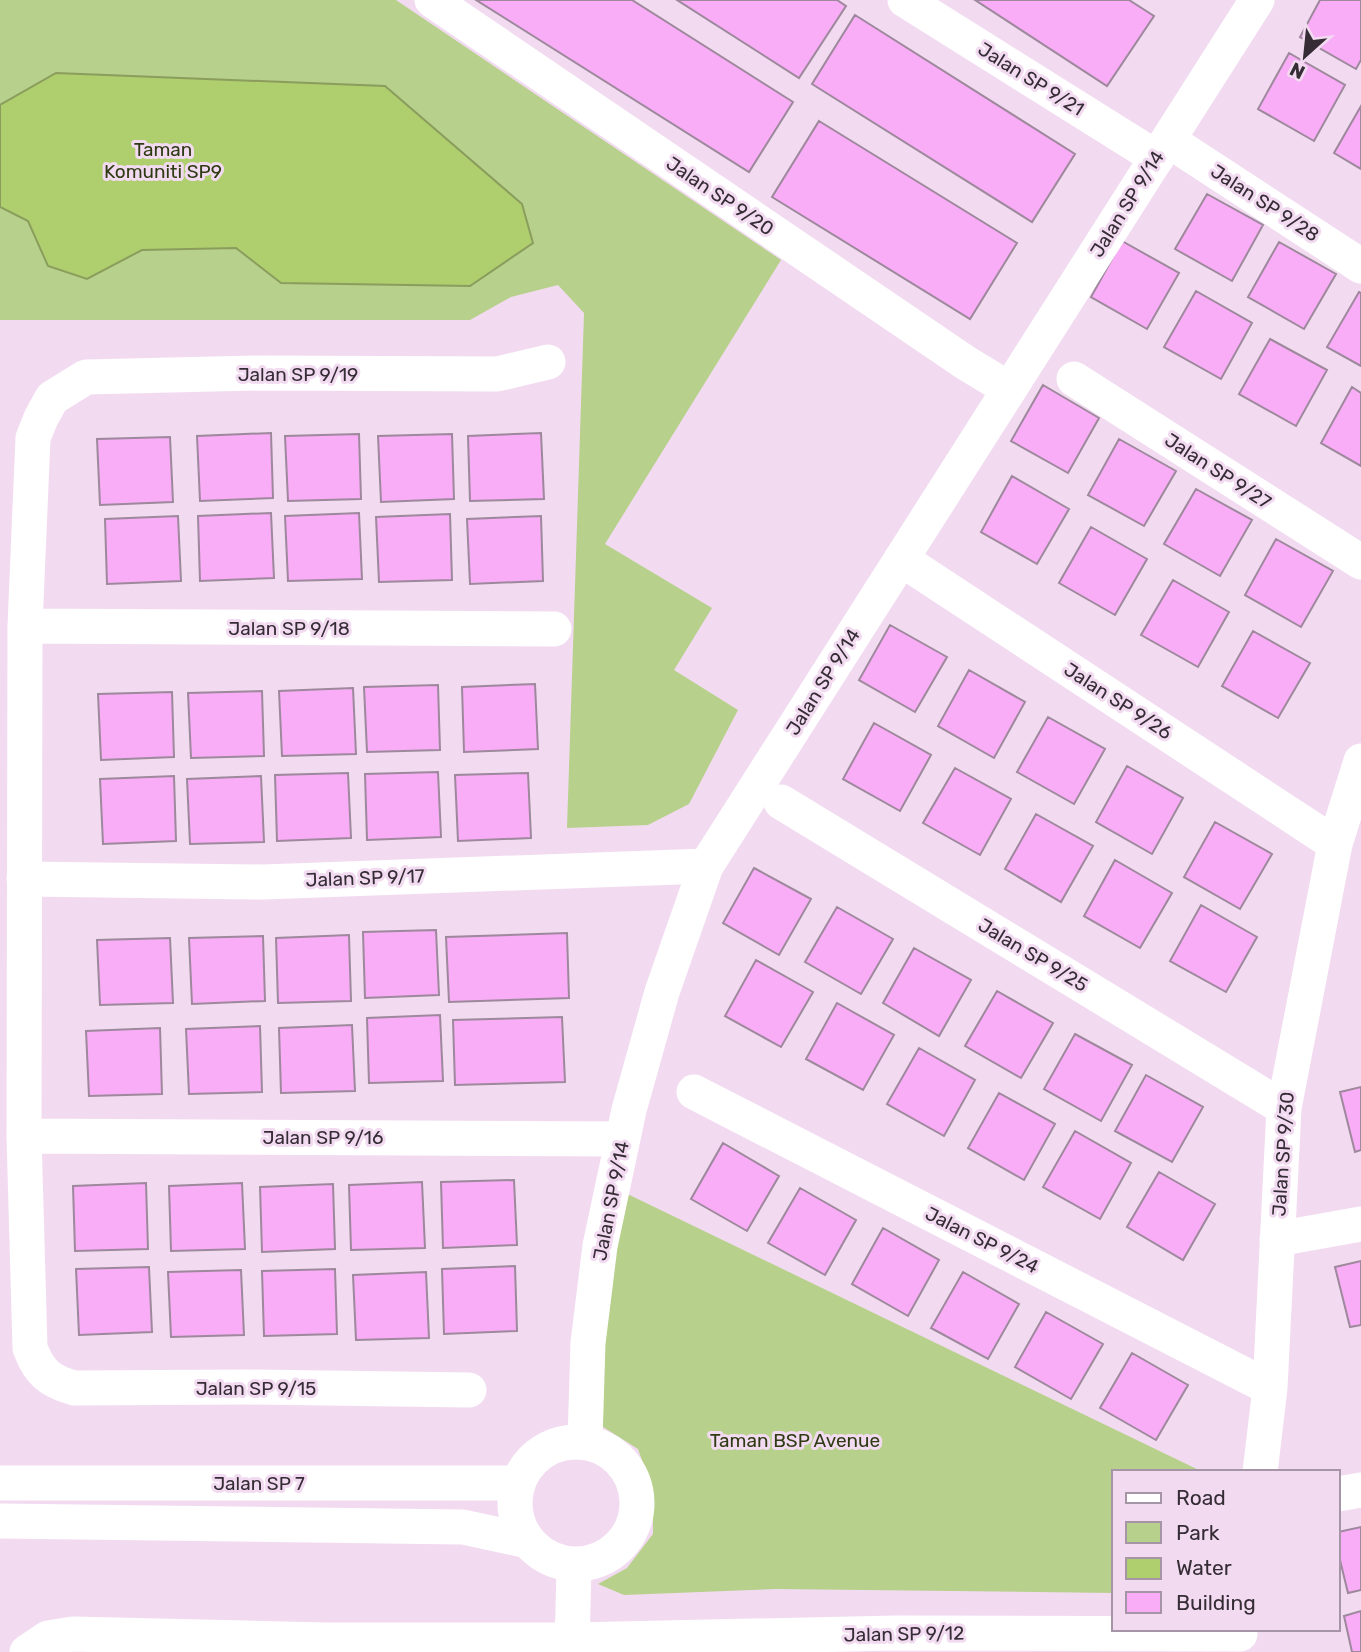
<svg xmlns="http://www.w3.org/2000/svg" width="1361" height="1652" viewBox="0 0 1361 1652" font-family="Rubik,sans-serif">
	<rect width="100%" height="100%" fill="#f2dbf1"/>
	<path fill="#b7d08b" d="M0 0H396L781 260 605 544 712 608 674 670 738 710 689 804 648 825 567 828 584 313 558 285 511 297 470 320H0Z
		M613 1187 1203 1472H1114V1593L776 1589 624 1595 598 1584 627 1568 653 1534V1491L638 1449 600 1425Z"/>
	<path fill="#afce6e" stroke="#8a9d5d" stroke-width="2" d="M56 73 385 86 522 204 533 243 470 286 281 283 236 248 142 250 87 279 48 266 28 221 0 207V105Z"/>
	<path fill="#f9adf7" stroke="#9d889c" stroke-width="2" d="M476 0H632L793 102 749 172Z
		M677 0H837L846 6 799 78Z
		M975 0H1129L1154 16 1107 86Z
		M1320 0H1361V60L1356 69 1300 37Z
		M855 15 1075 154 1032 222 812 84Z
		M1289 53 1345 85 1314 141 1258 109Z
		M1361 106V169L1334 153Z
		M819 121 1017 243 970 319 772 197Z
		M1207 194 1263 225 1232 281 1175 249Z
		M1122 241 1179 273 1147 329 1091 297Z
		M1279 242 1336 274 1304 329 1248 297Z
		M1196 291 1252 323 1221 379 1164 347Z
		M1359 292 1361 293V366L1327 347Z
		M1270 339 1327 370 1296 426 1239 394Z
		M1043 385 1099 418 1068 473 1011 441Z
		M1352 387 1361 393V466L1321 443Z
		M271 433 273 498 200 501 197 436Z
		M541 433 544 499 470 501 468 436Z
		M359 434 361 499 288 501 285 436Z
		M452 434 454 499 381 502 378 436Z
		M170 437 173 502 100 505 97 439Z
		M1119 439 1176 471 1144 526 1088 495Z
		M1012 476 1069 509 1037 564 981 532Z
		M1196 489 1252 520 1220 576 1164 544Z
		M271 513 274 578 200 581 198 516Z
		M359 513 362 579 288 581 285 516Z
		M450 514 452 580 379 582 376 517Z
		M178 516 181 581 107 584 105 519Z
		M541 516 543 581 470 584 467 519Z
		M1091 527 1147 559 1115 615 1059 583Z
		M1276 539 1333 571 1301 627 1245 595Z
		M1173 580 1229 612 1198 667 1141 635Z
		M890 625 947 657 915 712 859 680Z
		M1253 631 1310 663 1278 718 1222 686Z
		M969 670 1025 702 994 758 938 726Z
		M535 684 538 749 464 752 462 687Z
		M438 685 440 750 367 752 364 687Z
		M353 688 356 754 282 756 279 691Z
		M262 691 264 756 191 758 188 693Z
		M172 692 174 757 101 760 98 694Z
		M1048 717 1105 749 1074 804 1017 772Z
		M874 723 931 755 900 811 843 779Z
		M1127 766 1183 798 1152 854 1096 822Z
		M955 768 1011 799 980 855 923 823Z
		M438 772 441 837 367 840 365 774Z
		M348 773 351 838 277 841 275 775Z
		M528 773 531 838 458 841 455 775Z
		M174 776 176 841 103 844 100 779Z
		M261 776 264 842 190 844 187 779Z
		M1036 814 1093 846 1061 902 1005 869Z
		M1215 822 1272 854 1240 909 1184 877Z
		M1115 860 1172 893 1140 948 1084 916Z
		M754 868 811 899 779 955 723 923Z
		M1201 905 1257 937 1226 992 1170 961Z
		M837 907 893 939 861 994 805 962Z
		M436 930 439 995 365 998 363 932Z
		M567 933 569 998 449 1002 446 937Z
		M349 935 351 1001 278 1003 276 938Z
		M263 936 265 1001 192 1004 189 938Z
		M170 938 173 1003 100 1005 97 940Z
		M914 948 971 980 939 1036 883 1003Z
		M756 960 813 992 781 1047 725 1016Z
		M997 991 1053 1023 1021 1078 965 1046Z
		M837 1003 894 1035 863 1090 806 1059Z
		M440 1015 443 1081 369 1083 367 1018Z
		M562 1017 565 1082 455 1085 453 1020Z
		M352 1025 355 1091 281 1093 279 1028Z
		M260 1026 262 1092 189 1094 186 1029Z
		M160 1028 162 1094 89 1096 86 1031Z
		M1075 1034 1132 1065 1101 1121 1044 1089Z
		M919 1048 975 1080 944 1136 887 1104Z
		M1146 1075 1203 1107 1172 1162 1115 1131Z
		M1361 1087V1150L1355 1152 1340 1092Z
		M999 1093 1055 1124 1024 1180 968 1148Z
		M1075 1131 1131 1163 1100 1219 1043 1187Z
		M723 1143 779 1176 747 1231 691 1199Z
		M1159 1172 1215 1204 1183 1260 1127 1227Z
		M514 1180 517 1245 443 1248 441 1182Z
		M422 1182 425 1248 351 1250 349 1185Z
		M146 1183 148 1249 75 1251 73 1186Z
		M242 1183 245 1249 171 1251 169 1186Z
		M333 1184 335 1249 262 1252 260 1187Z
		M800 1188 856 1220 825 1275 768 1243Z
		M883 1228 939 1260 908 1316 852 1284Z
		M1361 1261V1325L1350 1327 1335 1267Z
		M515 1266 517 1331 444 1334 442 1269Z
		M149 1267 152 1332 79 1335 76 1269Z
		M335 1269 337 1334 264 1336 262 1271Z
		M241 1270 244 1335 171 1337 168 1272Z
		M426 1272 429 1338 356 1340 353 1275Z
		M963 1272 1019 1304 988 1359 931 1328Z
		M1046 1312 1103 1344 1071 1399 1015 1367Z
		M1132 1353 1188 1385 1156 1440 1100 1408Z
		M1361 1527V1590L1348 1593 1338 1552V1532Z
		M1361 1611V1652H1352L1344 1616Z"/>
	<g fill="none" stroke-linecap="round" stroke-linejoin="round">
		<path stroke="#fff" stroke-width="35" d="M432 0 966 363 1009 389
			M905 0 1157 158
			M1168 140 1361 266
			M1074 379 1361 562
			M901 559 1335 844
			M25 626 554 629
			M781 802 1284 1108
			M24 879 264 882 706 866
			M694 1092 1270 1388
			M24 1136 623 1139
			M1277 1239 1361 1224
			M469 1390 246 1387 74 1388C49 1381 39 1372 30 1348L24 1136 25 626 33 438 41 418 52 398 86 377 261 373 497 374 548 362
			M585 1441 588 1343 600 1246 629 1110 662 992 706 866 1257 0
			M515 1503a61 61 0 1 1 122 0a61 61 0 1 1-122 0Z
			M1260 1472 1270 1388 1284 1108 1335 844 1361 761
			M0 1483H517
			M1338 1494 1361 1490
			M0 1521 463 1527 528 1541
			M27 1652 48 1638 73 1634 324 1640H573L897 1633 1240 1634
			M572 1652 574 1564"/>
	</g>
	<g text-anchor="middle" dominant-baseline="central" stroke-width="6" stroke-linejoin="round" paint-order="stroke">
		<g font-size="19" fill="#352c35" stroke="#f2dbf1">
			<text transform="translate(1031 79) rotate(32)">Jalan SP 9/21</text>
			<text transform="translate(720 196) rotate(34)">Jalan SP 9/20</text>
			<text transform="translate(1265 203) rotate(33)">Jalan SP 9/28</text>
			<text transform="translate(1127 204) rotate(-58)">Jalan SP 9/14</text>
			<text x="298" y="374">Jalan SP 9/19</text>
			<text transform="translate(1218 471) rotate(33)">Jalan SP 9/27</text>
			<text x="289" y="628">Jalan SP 9/18</text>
			<text transform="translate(823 682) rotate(-58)">Jalan SP 9/14</text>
			<text transform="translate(1118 701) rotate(33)">Jalan SP 9/26</text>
			<text transform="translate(365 878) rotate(-2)">Jalan SP 9/17</text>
			<text transform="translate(1033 955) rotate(31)">Jalan SP 9/25</text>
			<text x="323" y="1137">Jalan SP 9/16</text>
			<text transform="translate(1283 1154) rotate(-86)">Jalan SP 9/30</text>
			<text transform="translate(611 1201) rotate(-79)">Jalan SP 9/14</text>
			<text transform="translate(982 1240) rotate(27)">Jalan SP 9/24</text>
			<text x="256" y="1388">Jalan SP 9/15</text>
			<text x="259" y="1483">Jalan SP 7</text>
			<text transform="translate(904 1634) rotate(-1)">Jalan SP 9/12</text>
		</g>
		<g font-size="19" fill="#2e3a12" stroke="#f2dbf1">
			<text x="163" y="149">Taman<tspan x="163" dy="22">Komuniti SP9</tspan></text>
			<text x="795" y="1440">Taman BSP Avenue</text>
		</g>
	</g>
	<rect x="1112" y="1470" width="228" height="161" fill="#f2dbf1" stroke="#a695a6" stroke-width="2"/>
	<rect x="1126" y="1493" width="35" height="10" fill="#ffffff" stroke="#a695a6" stroke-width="2"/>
	<text x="1176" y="1505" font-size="21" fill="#352c35">Road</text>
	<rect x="1126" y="1522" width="35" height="21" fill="#b7d08b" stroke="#a695a6" stroke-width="2"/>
	<text x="1176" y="1540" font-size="21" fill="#352c35">Park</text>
	<rect x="1126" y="1558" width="35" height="21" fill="#afce6e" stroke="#a695a6" stroke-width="2"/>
	<text x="1176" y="1575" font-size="21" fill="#352c35">Water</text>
	<rect x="1126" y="1592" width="35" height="21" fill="#f9adf7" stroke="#a695a6" stroke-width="2"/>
	<text x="1176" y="1610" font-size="21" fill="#352c35">Building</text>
	<g transform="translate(1305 56) rotate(207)" stroke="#f2dbf1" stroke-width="5" paint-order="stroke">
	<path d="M0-5L12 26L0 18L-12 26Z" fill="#352c35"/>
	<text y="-10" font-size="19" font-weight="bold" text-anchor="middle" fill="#352c35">N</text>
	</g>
</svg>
